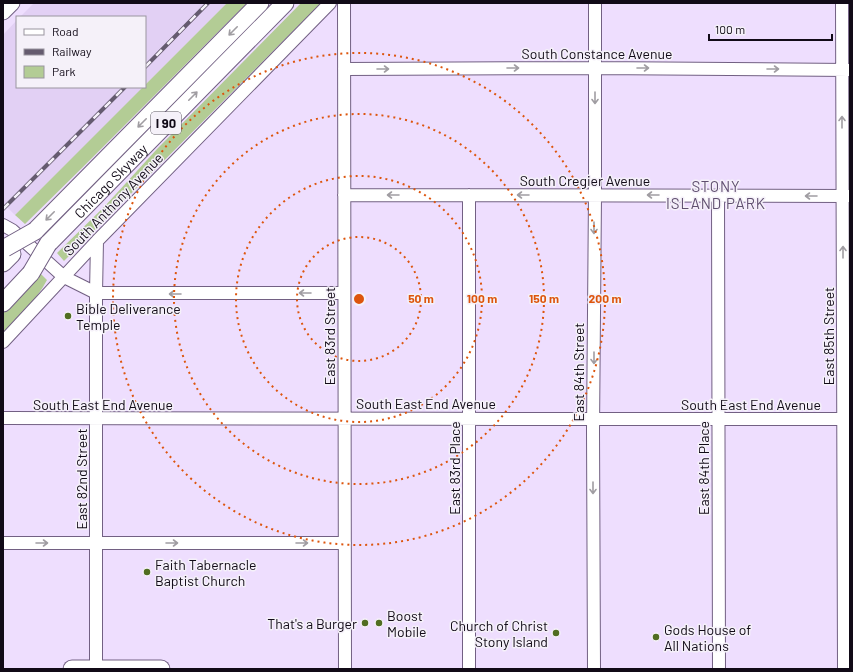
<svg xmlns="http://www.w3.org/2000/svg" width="853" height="672" viewBox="0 0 853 672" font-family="Barlow,sans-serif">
	<rect width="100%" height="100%" fill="#eedefe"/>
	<path fill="#e2d0f4" d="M34 3H227L145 85V17H20Z
		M17 20V87H144L15 215 3 203V35Z"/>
	<path fill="#b3cc95" d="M227 3H247L82 168 25 224 15 215 143 87H145V85Z
		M301 3H321L64 261 57 253 105 206 157 149Z
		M38 271 47 280C36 301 18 318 3 335V308Z"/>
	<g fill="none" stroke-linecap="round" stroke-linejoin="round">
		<g stroke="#726083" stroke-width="14">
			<path id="minor" d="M344 3 345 669
				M842 3 844 669
				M344 69 595 68 849 70
				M344 195 850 196
				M718 195 719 669
				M3 225 12 230 64 277 96 293H344
				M3 342 97 241 330 3
				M3 418C285 421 568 417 850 419
				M3 543H345
				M96 669V293L97 241
				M469 669V195
				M594 669 593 430 595 195V3"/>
		</g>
		<g stroke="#726083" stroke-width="17">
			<path id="major" d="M3 12 12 3"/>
		</g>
		<g stroke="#726083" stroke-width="19">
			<g id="highway">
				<path d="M35 231 260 3"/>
				<path id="s1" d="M48 244 285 3"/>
				<path d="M3 263 12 254"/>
				<path d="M3 303 31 273"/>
				<path d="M72 669H161"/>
			</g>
		</g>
		<use href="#minor" stroke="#fff" stroke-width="12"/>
		<use href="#major" stroke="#fff" stroke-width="15"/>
		<use href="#highway" stroke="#fff" stroke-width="17"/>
		<g stroke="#655b6f" stroke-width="4">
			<path id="rail" d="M145 67 208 3
				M3 209 125 87"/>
		</g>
		<use href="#rail" stroke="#f5f1f9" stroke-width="2.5" stroke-dasharray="8" stroke-linecap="butt"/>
		<g stroke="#726083" stroke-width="19" stroke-linecap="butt">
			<path id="highway-bridge" d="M5 248 35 231
				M31 273 48 244"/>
		</g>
		<use href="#highway-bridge" stroke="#fff" stroke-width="17"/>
	</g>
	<defs><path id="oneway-shaft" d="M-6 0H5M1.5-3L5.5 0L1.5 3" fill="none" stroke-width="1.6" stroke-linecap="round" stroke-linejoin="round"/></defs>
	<g stroke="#a09da2">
		<use href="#oneway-shaft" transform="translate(233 31) rotate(135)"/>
		<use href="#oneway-shaft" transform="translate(513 68)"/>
		<use href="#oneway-shaft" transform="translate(643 68)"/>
		<use href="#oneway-shaft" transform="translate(383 69)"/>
		<use href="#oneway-shaft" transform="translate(773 69)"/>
		<use href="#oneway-shaft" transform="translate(193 96) rotate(-45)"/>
		<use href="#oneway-shaft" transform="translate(595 98) rotate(90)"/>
		<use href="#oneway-shaft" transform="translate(842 122) rotate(-90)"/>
		<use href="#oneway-shaft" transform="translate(142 123) rotate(135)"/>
		<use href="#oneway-shaft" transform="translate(393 195) rotate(-180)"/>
		<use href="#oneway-shaft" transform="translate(523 195) rotate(-180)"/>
		<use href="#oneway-shaft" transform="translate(653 195) rotate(-180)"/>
		<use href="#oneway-shaft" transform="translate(811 196) rotate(-180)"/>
		<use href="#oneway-shaft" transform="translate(50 216) rotate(135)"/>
		<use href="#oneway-shaft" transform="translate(594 228) rotate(90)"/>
		<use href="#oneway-shaft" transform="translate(843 252) rotate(-90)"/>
		<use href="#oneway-shaft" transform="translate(305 293) rotate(180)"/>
		<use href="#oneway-shaft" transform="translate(175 294) rotate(180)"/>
		<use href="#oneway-shaft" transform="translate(594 358) rotate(90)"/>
		<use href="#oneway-shaft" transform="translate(593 488) rotate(90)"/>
		<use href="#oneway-shaft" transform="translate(42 543)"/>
		<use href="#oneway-shaft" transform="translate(172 543)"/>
		<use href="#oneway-shaft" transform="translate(302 543)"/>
	</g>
	<g fill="none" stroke="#dd550d" stroke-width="2" stroke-dasharray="2 4">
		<circle cx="359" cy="299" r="62"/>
		<circle cx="359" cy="299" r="123"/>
		<circle cx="359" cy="299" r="185"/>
		<circle cx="359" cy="299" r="246"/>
	</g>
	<g fill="#506d21" stroke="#f5f1f9" stroke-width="1.5">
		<circle cx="68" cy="316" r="4"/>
		<circle cx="147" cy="572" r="4"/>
		<circle cx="365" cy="623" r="4"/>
		<circle cx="379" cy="623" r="4"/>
		<circle cx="556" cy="633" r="4"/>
		<circle cx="656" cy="637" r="4"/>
	</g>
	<g text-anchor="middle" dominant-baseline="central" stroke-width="3" stroke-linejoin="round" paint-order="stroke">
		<rect fill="#f5f1f9" stroke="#554f5b" stroke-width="1" x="151" y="112" width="30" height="22" rx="3"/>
		<g font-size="13" font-weight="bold" fill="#110a17">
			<text x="166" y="123">I 90</text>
		</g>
		<g font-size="14" fill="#110a17" stroke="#f5f1f9">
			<text x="597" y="53">South Constance Avenue</text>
			<text stroke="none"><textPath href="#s1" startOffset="89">Chicago Skyway</textPath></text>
			<text x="585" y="180">South Cregier Avenue</text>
			<text transform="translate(113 204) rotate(-46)">South Anthony Avenue</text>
			<text transform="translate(329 336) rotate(-90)">East 83rd Street</text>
			<text transform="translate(828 336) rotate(-90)">East 85th Street</text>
			<text transform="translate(578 372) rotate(-90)">East 84th Street</text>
			<text x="426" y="403">South East End Avenue</text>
			<text x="103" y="404">South East End Avenue</text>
			<text x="751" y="404">South East End Avenue</text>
			<text transform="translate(454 468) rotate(-90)">East 83rd Place</text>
			<text transform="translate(703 468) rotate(-90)">East 84th Place</text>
			<text transform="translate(81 479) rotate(-90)">East 82nd Street</text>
		</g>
		<g font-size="14" fill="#110a17" stroke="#f5f1f9" text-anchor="start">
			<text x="76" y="308">Bible Deliverance<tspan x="76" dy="16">Temple</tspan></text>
			<text x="155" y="564">Faith Tabernacle<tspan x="155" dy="16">Baptist Church</tspan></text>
			<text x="387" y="615">Boost<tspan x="387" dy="16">Mobile</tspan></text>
			<text x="357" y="623" text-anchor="end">That's a Burger</text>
			<text x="548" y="625" text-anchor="end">Church of Christ<tspan x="548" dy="16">Stony Island</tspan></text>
			<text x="664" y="629">Gods House of<tspan x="664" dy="16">All Nations</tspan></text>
		</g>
		<g font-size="15" letter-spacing="1" fill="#604f70" stroke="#f5f1f9">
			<text x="716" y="186">STONY<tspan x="716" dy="17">ISLAND PARK</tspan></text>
		</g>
	</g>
	<circle cx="359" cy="299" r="6" fill="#dd550d" stroke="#f5f1f9" stroke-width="2"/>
	<g font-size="12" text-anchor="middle" font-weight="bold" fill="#dd550d" stroke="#f5f1f9" stroke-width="3" stroke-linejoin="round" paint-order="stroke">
		<text x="421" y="303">50 m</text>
		<text x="482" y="303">100 m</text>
		<text x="544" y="303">150 m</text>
		<text x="605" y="303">200 m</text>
	</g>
	<rect width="853" height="672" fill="none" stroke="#110a17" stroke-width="8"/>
	<rect x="16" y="16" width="130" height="72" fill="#f5f1f9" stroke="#9a959f"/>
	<rect x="24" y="29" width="20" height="6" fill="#ffffff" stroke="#9a959f"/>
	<text x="52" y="36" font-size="12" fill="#110a17">Road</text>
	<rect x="24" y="49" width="20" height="6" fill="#655b6f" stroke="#9a959f"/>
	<text x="52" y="56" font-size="12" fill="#110a17">Railway</text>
	<rect x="24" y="66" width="20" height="12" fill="#b3cc95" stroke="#9a959f"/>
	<text x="52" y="76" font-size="12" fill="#110a17">Park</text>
	<path d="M709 34v6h123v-6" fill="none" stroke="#110a17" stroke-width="2"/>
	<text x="715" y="34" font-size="12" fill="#110a17" stroke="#f5f1f9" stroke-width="3" paint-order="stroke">100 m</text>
</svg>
